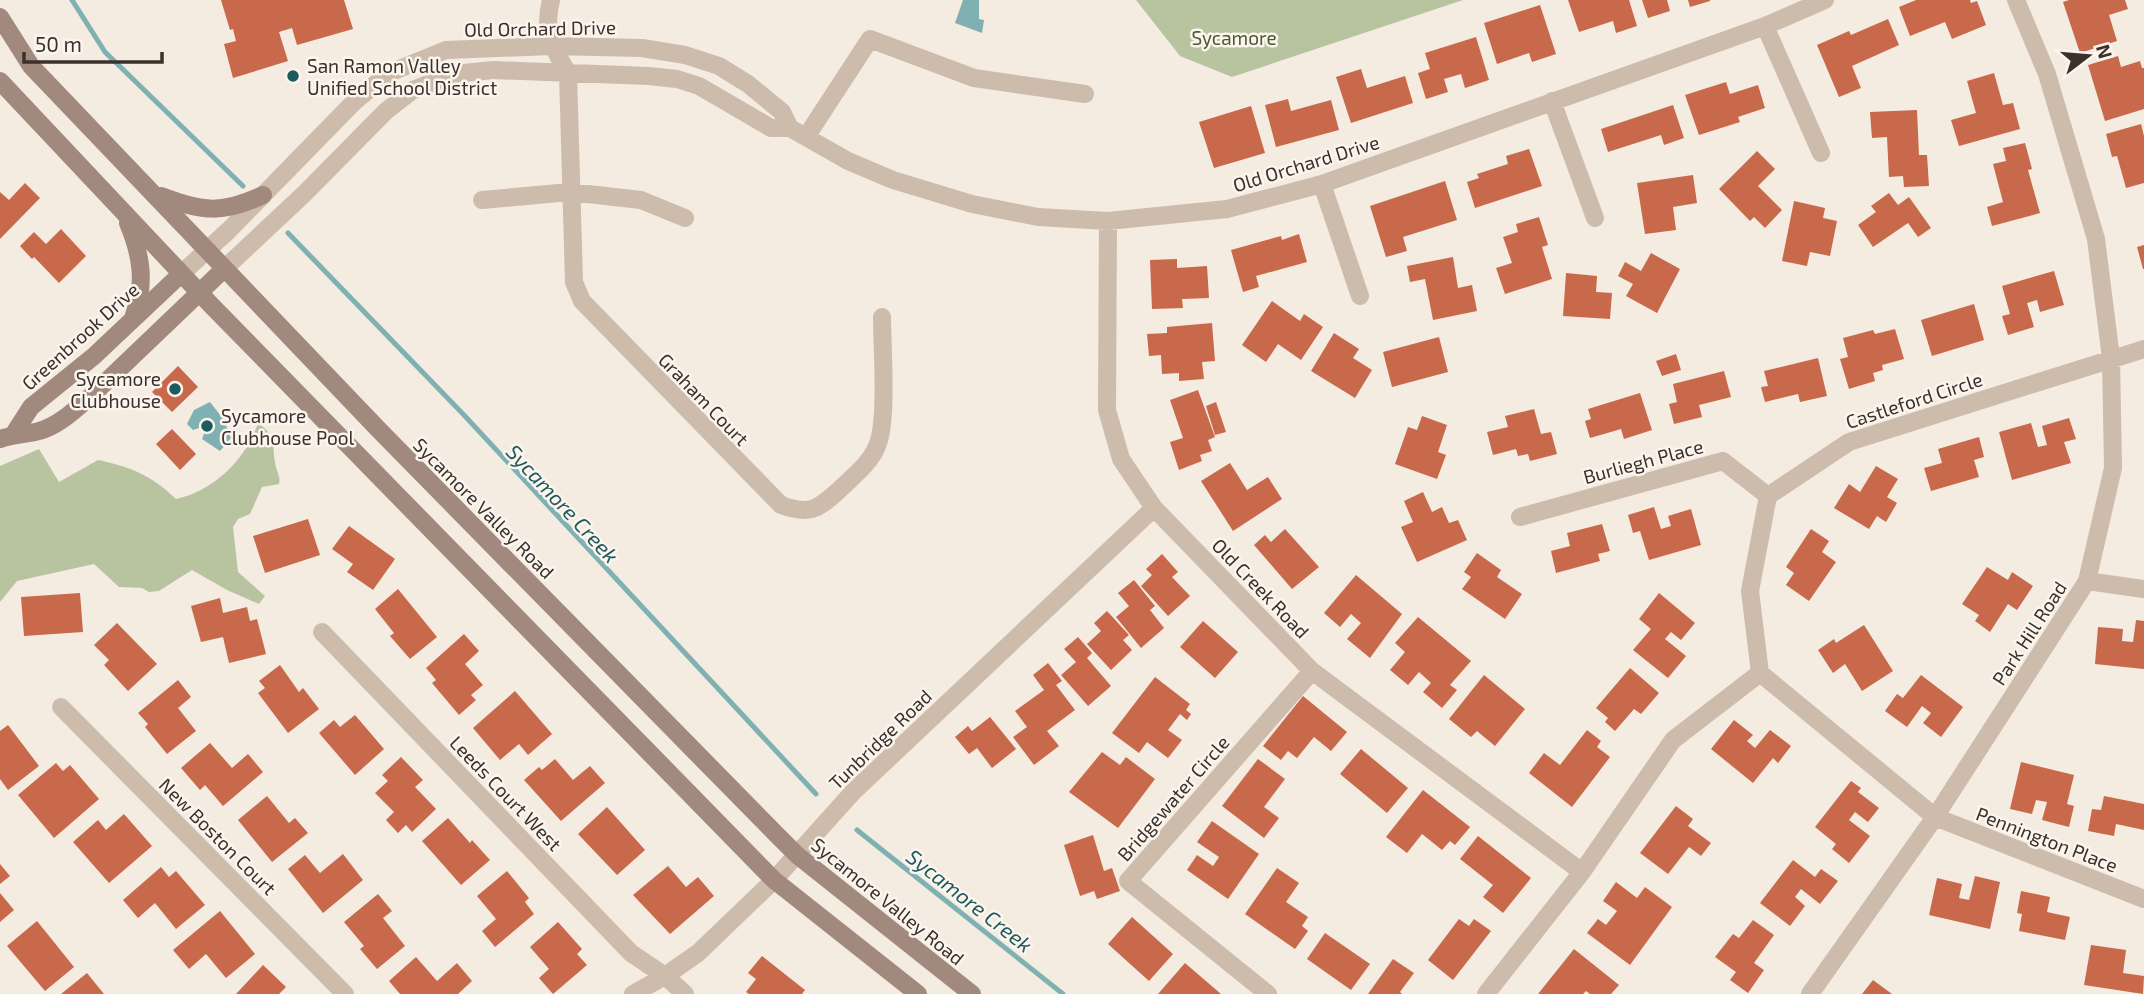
<svg xmlns="http://www.w3.org/2000/svg" width="2144" height="994" viewBox="0 0 2144 994" font-family="'Exo 2',sans-serif">
	<rect width="100%" height="100%" fill="#f4ebe1"/>
	<path fill="#b8c4a0" d="M1136 0H1463L1232 77 1180 56Z
		M258 423C277 436 272 445 275 462 276 471 281 476 279 484L262 487 250 514 238 519 233 527 238 572 265 596 259 604 227 590 192 570 159 591 149 592 142 588 119 587 94 564 17 581 0 602V466L39 449 59 482 98 460C131 467 151 475 176 499 214 491 246 459 258 423Z"/>
	<path fill="#7fb0b2" d="M963 0H979V19L984 20 982 33 955 23Z
		M210 402 224 420 231 438 220 451 202 439 205 431 202 427 193 430 187 424 194 410Z"/>
	<g fill="none" stroke-linecap="round" stroke-linejoin="round">
		<path stroke="#7fb0b2" stroke-width="5" d="M72 0 105 52 243 186
			M288 233 463 414 816 794
			M857 830 1063 994"/>
	</g>
	<path fill="#c8694b" d="M221 0H344L353 29 297 45 292 28 279 32 288 61 233 78 224 44 236 41 233 29 230 30Z
		M1568 0H1629L1637 26 1616 33 1613 21 1579 32Z
		M1642 0H1667L1670 11 1648 18Z
		M1688 0H1710V1L1690 7Z
		M1916 0H1970L1971 3 1977 1 1986 25 1952 39 1945 22 1910 36 1899 7Z
		M2069 0H2125L2128 9 2109 15 2117 41 2080 53 2063 2Z
		M1540 5 1556 54 1532 62 1529 53 1497 64 1484 23Z
		M1888 19 1899 45 1852 66 1861 88 1839 97 1817 45 1849 31 1851 35Z
		M1476 37 1489 80 1465 88 1461 74 1444 79 1448 92 1426 99 1418 73 1430 69 1425 53Z
		M2118 56 2121 67 2140 61 2142 68H2144V109L2105 121 2088 65Z
		M1361 69 1367 88 1405 76 1413 103 1351 123 1336 77Z
		M1994 73 2003 105 2013 103 2020 129 1959 146 1951 120 1976 113 1967 81Z
		M1726 82 1730 94 1758 85 1765 108 1738 117 1740 122 1699 135 1685 95Z
		M1288 99 1291 111 1331 100 1339 130 1276 147 1265 105Z
		M1673 105 1684 138 1664 145 1661 135 1608 152 1601 129Z
		M1251 106 1265 153 1214 168 1199 122Z
		M1917 110 1919 155H1927L1929 186 1904 187 1903 176 1889 177 1887 137 1872 138 1870 112Z
		M2141 124 2144 136V183L2126 188 2117 156 2112 157 2106 134Z
		M2025 143 2032 169 2028 170 2040 213 1992 226 1987 207 2003 202 1993 164 2006 161 2003 148Z
		M1529 149 1542 186 1475 208 1467 182 1479 178 1477 174 1508 164 1506 156Z
		M1757 151 1775 169 1758 186 1782 210 1765 228 1754 217 1750 221 1719 189Z
		M1693 175 1697 203 1673 207 1676 230 1645 234 1637 183Z
		M1445 181 1457 220 1403 237 1407 251 1386 257 1370 206Z
		M25 183 40 198 0 239V192L9 200Z
		M1889 193 1898 205 1909 197 1931 228 1918 237 1908 223 1873 247 1858 225 1876 212 1871 206Z
		M1794 201 1825 208 1823 218 1837 221 1830 256 1810 252 1807 266 1782 261Z
		M1539 217 1548 245 1542 247 1552 279 1505 294 1496 268 1512 263 1503 237 1518 232 1516 224Z
		M61 229 86 256 59 283 34 257 32 259 20 246 34 232 46 244Z
		M1299 234 1307 262 1256 276 1259 287 1243 292 1231 250 1281 236 1282 240Z
		M2144 245V269H2143L2137 247Z
		M1651 253 1680 269 1657 313 1626 296 1633 284 1618 276 1625 262 1641 271Z
		M1453 257 1458 288 1472 285 1477 311 1433 320 1425 279 1410 282 1407 266Z
		M1177 259V268L1207 266 1209 298 1182 299 1183 308 1152 309 1150 260Z
		M2054 271 2064 305 2040 312 2037 300 2027 303 2034 327 2008 335 2002 316 2010 314 2002 286Z
		M1566 273 1597 276 1596 292 1612 293 1610 319 1563 316Z
		M1272 301 1300 321 1304 314 1323 327 1301 360 1278 344 1266 362 1242 345Z
		M1974 304 1984 340 1932 356 1921 320Z
		M1212 323 1215 361 1202 362 1204 379 1179 381V373L1162 374 1161 355 1149 356 1147 334 1167 333V327Z
		M1895 329 1904 359 1882 365 1883 370 1873 373 1875 381 1849 389 1840 359 1848 357 1843 338 1873 330 1875 334Z
		M1334 333 1359 349 1353 358 1372 370 1355 398 1311 371Z
		M1439 337 1448 372 1392 387 1383 352Z
		M1676 354 1681 370 1662 376 1656 361Z
		M1818 358 1827 396 1800 402 1798 394 1765 402 1761 387 1768 386 1764 371Z
		M178 366 198 387 172 412 152 392Z
		M1724 371 1731 397 1699 405 1702 417 1674 424 1669 404 1677 402 1673 384Z
		M1198 390 1215 437 1208 440 1212 451 1200 455 1202 461 1179 470 1170 442 1183 438 1170 400Z
		M1640 393 1652 430 1624 439 1621 429 1590 438 1585 421 1591 419 1588 409Z
		M1216 402 1226 432 1215 435 1206 406Z
		M1534 409 1541 434 1551 432 1557 454 1530 461 1528 454 1518 456 1516 449 1493 455 1487 432 1508 427 1505 416Z
		M1422 416 1447 425 1438 452 1446 455 1437 479 1395 464 1408 427 1417 430Z
		M2069 418 2076 439 2064 442 2071 463 2012 480 1999 432 2031 423 2038 447 2047 445 2042 426Z
		M172 429 196 454 180 470 156 444Z
		M1979 437 1984 457 1974 460 1979 477 1931 491 1924 468 1942 463 1938 449Z
		M1230 463 1247 490 1268 477 1282 499 1233 531 1201 481Z
		M1876 466 1898 479 1887 497 1897 503 1886 522 1877 516 1869 529 1834 508 1849 484 1860 492Z
		M1423 492 1432 512 1442 507 1449 523 1458 520 1467 540 1417 562 1401 527 1413 522 1404 501Z
		M1654 507 1661 529 1671 526 1668 516 1691 509 1701 545 1649 560 1640 531 1633 533 1628 515Z
		M308 519 320 555 265 573 253 536Z
		M1602 524 1610 551 1598 554 1600 561 1556 573 1551 551 1570 546 1567 533Z
		M349 526 395 559 373 590 347 572 353 564 332 549Z
		M1285 529 1319 567 1292 589 1254 545 1265 535 1271 542Z
		M1811 529 1829 541 1822 552 1836 562 1809 601 1786 585 1794 573 1786 567Z
		M1477 553 1501 570 1497 577 1522 594 1505 619 1462 589 1471 577 1464 572Z
		M1162 554 1178 572 1172 577 1190 596 1168 616 1141 586 1152 575 1146 569Z
		M1987 567 2008 580 2012 572 2033 586 2017 610 2008 604 1990 632 1975 621 1979 615 1962 604Z
		M1356 575 1402 614 1370 658 1347 639 1361 623 1351 614 1340 627 1324 613Z
		M1134 580 1155 606 1150 610 1164 628 1141 648 1116 617 1129 606 1118 593Z
		M398 589 437 637 410 659 390 636 394 633 375 609Z
		M80 593 83 632 24 636 21 597Z
		M1659 593 1695 623 1681 640 1671 632 1665 639 1686 656 1668 678 1633 650 1651 629 1639 619Z
		M220 598 223 613 247 607 250 621 257 619 266 654 229 663 223 637 201 642 191 606Z
		M1107 611 1129 635 1123 640 1132 650 1111 670 1087 644 1101 631 1094 623Z
		M1418 617 1471 661 1450 685 1457 690 1442 708 1423 692 1431 683 1419 672 1408 685 1390 670 1405 652 1395 643Z
		M2136 620 2144 621V669L2095 664 2098 627 2123 629 2122 641 2133 642Z
		M1203 621 1238 652 1215 678 1180 647Z
		M117 623 157 664 128 691 104 665 109 660 94 645Z
		M1864 625 1893 671 1862 691 1845 664 1833 673 1818 650 1834 639 1836 643Z
		M464 634 479 651 465 664 483 685 471 695 476 700 459 715 432 683 436 680 426 668Z
		M1078 637 1092 653 1087 658 1111 686 1088 706 1061 675 1076 662 1064 649Z
		M1048 663 1062 681 1056 685 1075 710 1047 731 1059 746 1034 765 1013 737 1027 727 1015 711 1044 690 1033 675Z
		M280 665 299 692 303 688 319 709 288 733 258 693 265 688 259 681Z
		M1630 668 1659 693 1641 714 1634 709 1615 731 1605 722 1608 718 1596 708Z
		M1484 675 1525 709 1495 746 1477 731 1471 737 1449 719Z
		M1921 675 1963 707 1941 737 1923 723 1931 713 1922 706 1907 727 1885 711 1897 694 1903 698Z
		M1155 677 1190 704 1186 710 1191 714 1187 720 1180 714 1168 730 1182 740 1168 758 1147 742 1139 753 1112 733Z
		M178 680 191 697 178 708 196 731 167 754 145 727 148 724 138 713Z
		M515 691 552 734 528 755 519 744 500 760 473 728Z
		M1303 696 1347 732 1331 751 1314 737 1297 758 1288 751 1281 760 1263 746Z
		M355 715 384 749 355 775 319 733 334 720 340 727Z
		M990 717 1016 749 992 768 977 748 969 754 955 737 968 726 972 731Z
		M1734 720 1753 735 1747 741 1755 748 1770 730 1791 746 1778 763 1773 758 1753 783 1711 749Z
		M8 725 39 766 8 790 0 779V731Z
		M1587 730 1601 741 1597 747 1610 757 1572 807 1529 773 1544 753 1560 765Z
		M210 743 232 768 248 754 263 772 223 806 205 785 200 790 181 768Z
		M1361 749 1408 788 1387 813 1340 774Z
		M1102 752 1120 765 1126 757 1155 779 1118 828 1069 792Z
		M401 757 423 780 415 787 436 809 412 832 406 825 398 833 386 820 394 812 375 793 388 781 382 775Z
		M555 759 573 780 590 766 605 783 561 821 524 780 539 767 542 770Z
		M1258 759 1285 779 1264 807 1279 818 1264 838 1222 806Z
		M2021 762 2074 775 2067 804 2074 806 2069 827 2042 820 2047 802 2036 800 2032 814 2010 809Z
		M56 763 63 771 70 765 99 799 54 838 18 795Z
		M1851 781 1861 788 1858 792 1879 808 1868 822 1855 812 1849 820 1870 836 1849 863 1832 849 1836 844 1815 827Z
		M1423 790 1470 827 1455 845 1450 841 1442 850 1422 834 1407 853 1386 837Z
		M267 796 289 823 295 818 308 833 272 862 238 820Z
		M2104 796 2144 804V830L2116 824 2114 836 2088 831 2092 809 2101 810Z
		M1676 806 1693 819 1688 826 1711 843 1701 856 1689 847 1668 874 1640 853Z
		M607 807 645 850 617 875 578 834Z
		M124 814 152 846 109 883 73 842 98 820 106 830Z
		M448 818 470 843 472 840 490 860 461 885 422 841Z
		M1212 821 1259 854 1228 899 1187 870 1197 855 1213 866 1219 857 1197 842Z
		M1093 835 1104 871 1112 868 1120 891 1097 899 1094 891 1080 896 1064 845Z
		M1478 836 1531 878 1503 913 1483 897 1493 885 1460 859Z
		M343 854 363 880 323 913 288 869 305 855 320 873Z
		M1793 860 1815 877 1821 869 1838 881 1820 904 1801 889 1795 897 1805 906 1790 926 1760 903Z
		M0 864 10 876 0 884Z
		M668 866 686 887 698 877 714 896 670 934 633 895Z
		M161 867 169 877 176 871 205 905 176 929 155 903 138 918 123 900Z
		M1277 868 1299 883 1286 902 1308 917 1302 926 1308 931 1295 949 1245 914Z
		M507 871 529 898 525 902 534 914 495 947 482 931 496 919 477 896Z
		M1975 876 2000 882 1990 929 1929 915 1937 878 1962 884 1959 898 1969 900Z
		M1616 882 1637 898 1645 887 1672 907 1630 965 1587 933 1598 919 1606 925 1617 911 1603 901Z
		M2021 891 2050 897 2047 912 2070 917 2065 940 2019 931 2022 914 2017 913Z
		M0 893 14 910 0 922Z
		M378 894 392 911 383 918 405 946 377 969 360 949 364 946 344 922Z
		M220 911 255 954 226 978 206 954 189 969 173 950Z
		M1132 917 1173 954 1149 981 1108 944Z
		M1459 919 1469 926 1474 919 1491 931 1453 980 1428 960Z
		M1753 920 1774 935 1754 963 1764 970 1748 993 1730 980 1736 972 1715 957 1733 934 1739 938Z
		M37 921 74 967 45 991 7 946Z
		M558 922 582 949 577 954 587 965 553 994 539 978 549 969 530 947Z
		M1325 933 1370 964 1351 990 1307 959Z
		M2091 945 2126 950 2123 973 2144 976 2143 994 2084 985Z
		M1574 949 1619 985 1611 994H1590L1586 991 1583 994H1538Z
		M762 956 805 990 802 994H749L746 992 756 979 748 973Z
		M416 957 437 981 457 963 472 981 458 994H400L389 981Z
		M1393 959 1414 973 1400 992 1402 994H1368Z
		M1185 963 1221 994H1158Z
		M263 965 286 987 279 994H236Z
		M87 973 104 994H61Z
		M1873 980 1892 994H1862Z"/>
	<g fill="none" stroke-linecap="round" stroke-linejoin="round">
		<path stroke="#cdbbac" stroke-width="18" d="M551 0C543 32 552 47 568 73
			M1765 26 1821 153
			M568 73 574 282 582 301 781 505C809 515 817 510 838 491 851 478 870 464 877 446 888 421 882 347 882 317
			M1552 101 1595 218
			M806 137 870 39 974 78 1085 94
			M1322 184 1360 296
			M482 200 570 192 641 200 685 218
			M1108 221 1107 410 1121 459 1154 508 1312 671 1582 872
			M224 269 304 194 386 111 413 90 454 74 493 70 649 76 677 79 699 86 771 128H790L848 161 893 180 972 204 1038 217 1108 221 1227 209 1322 184 1765 26 1825 0
			M181 274 228 231 355 101 389 73 446 50 551 46 642 48 685 55 719 66 748 84 782 112 790 128
			M2144 349 1849 442 1768 496 1750 591 1760 673 1935 817 2144 899
			M1520 517 1723 461 1768 496
			M2087 581 2144 589
			M322 632 631 953 665 976 685 994
			M61 707 345 994
			M633 994 665 976 698 953 774 880 853 792 1154 508
			M1268 994 1128 881 1312 671
			M1486 994 1582 872 1673 740 1760 673
			M1810 994 1935 817 2087 581 2113 468 2111 358 2096 239 2047 74 2016 0"/>
		<path stroke="#a18a7d" stroke-width="18" d="M0 17 31 66 379 430 777 835 797 855 972 994
			M0 81 211 305 774 880 918 994
			M161 196C202 212 223 214 263 195
			M128 223C141 254 146 283 134 315
			M13 435 31 407 94 356 181 274
			M0 439C13 434 26 435 39 431 58 426 75 410 90 397L224 269"/>
	</g>
	<g fill="#1f5a5e" stroke="#fbf5ee" stroke-width="2.5">
		<circle cx="293" cy="76" r="7"/>
		<circle cx="175" cy="389" r="7"/>
		<circle cx="207" cy="426" r="7"/>
	</g>
	<g text-anchor="middle" dominant-baseline="central" stroke-width="5" stroke-linejoin="round" paint-order="stroke">
		<g font-size="19" fill="#3b302b" stroke="#fbf5ee">
			<text transform="translate(540 28) rotate(-1)">Old Orchard Drive</text>
			<text transform="translate(1306 163) rotate(-17)">Old Orchard Drive</text>
			<text transform="translate(80 336) rotate(-42)">Greenbrook Drive</text>
			<text transform="translate(704 399) rotate(46)">Graham Court</text>
			<text transform="translate(1914 400) rotate(-18)">Castleford Circle</text>
			<text transform="translate(1643 461) rotate(-15)">Burliegh Place</text>
			<text transform="translate(484 508) rotate(45)">Sycamore Valley Road</text>
			<text transform="translate(1261 588) rotate(46)">Old Creek Road</text>
			<text transform="translate(2029 633) rotate(-57)">Park Hill Road</text>
			<text transform="translate(880 739) rotate(-44)">Tunbridge Road</text>
			<text transform="translate(506 793) rotate(46)">Leeds Court West</text>
			<text transform="translate(1173 798) rotate(-49)">Bridgewater Circle</text>
			<text transform="translate(218 836) rotate(45)">New Boston Court</text>
			<text transform="translate(2047 839) rotate(21)">Pennington Place</text>
			<text transform="translate(888 901) rotate(39)">Sycamore Valley Road</text>
		</g>
		<g font-size="19" fill="#4a5a2e" stroke="#fbf5ee">
			<text x="1234" y="37">Sycamore</text>
		</g>
		<g font-size="19" fill="#3b302b" stroke="#fbf5ee" text-anchor="start">
			<text x="307" y="65">San Ramon Valley<tspan x="307" dy="22">Unified School District</tspan></text>
			<text x="161" y="378" text-anchor="end">Sycamore<tspan x="161" dy="22">Clubhouse</tspan></text>
			<text x="221" y="415">Sycamore<tspan x="221" dy="22">Clubhouse Pool</tspan></text>
		</g>
		<g font-size="21" font-style="italic" fill="#1f5a5e" stroke="#fbf5ee">
			<text transform="translate(563 503) rotate(47)">Sycamore Creek</text>
			<text transform="translate(970 900) rotate(38)">Sycamore Creek</text>
		</g>
	</g>
	<g transform="translate(2088 56) rotate(74)" stroke="#fbf5ee" stroke-width="5" paint-order="stroke">
	<path d="M0-5L12 26L0 18L-12 26Z" fill="#3b302b"/>
	<text y="-10" font-size="19" font-weight="bold" text-anchor="middle" fill="#3b302b">N</text>
	</g>
	<path d="M24 52v10h138v-10" fill="none" stroke="#3b302b" stroke-width="3.5"/>
	<text x="35" y="52" font-size="21" fill="#3b302b" stroke="#fbf5ee" stroke-width="5" paint-order="stroke">50 m</text>
</svg>
